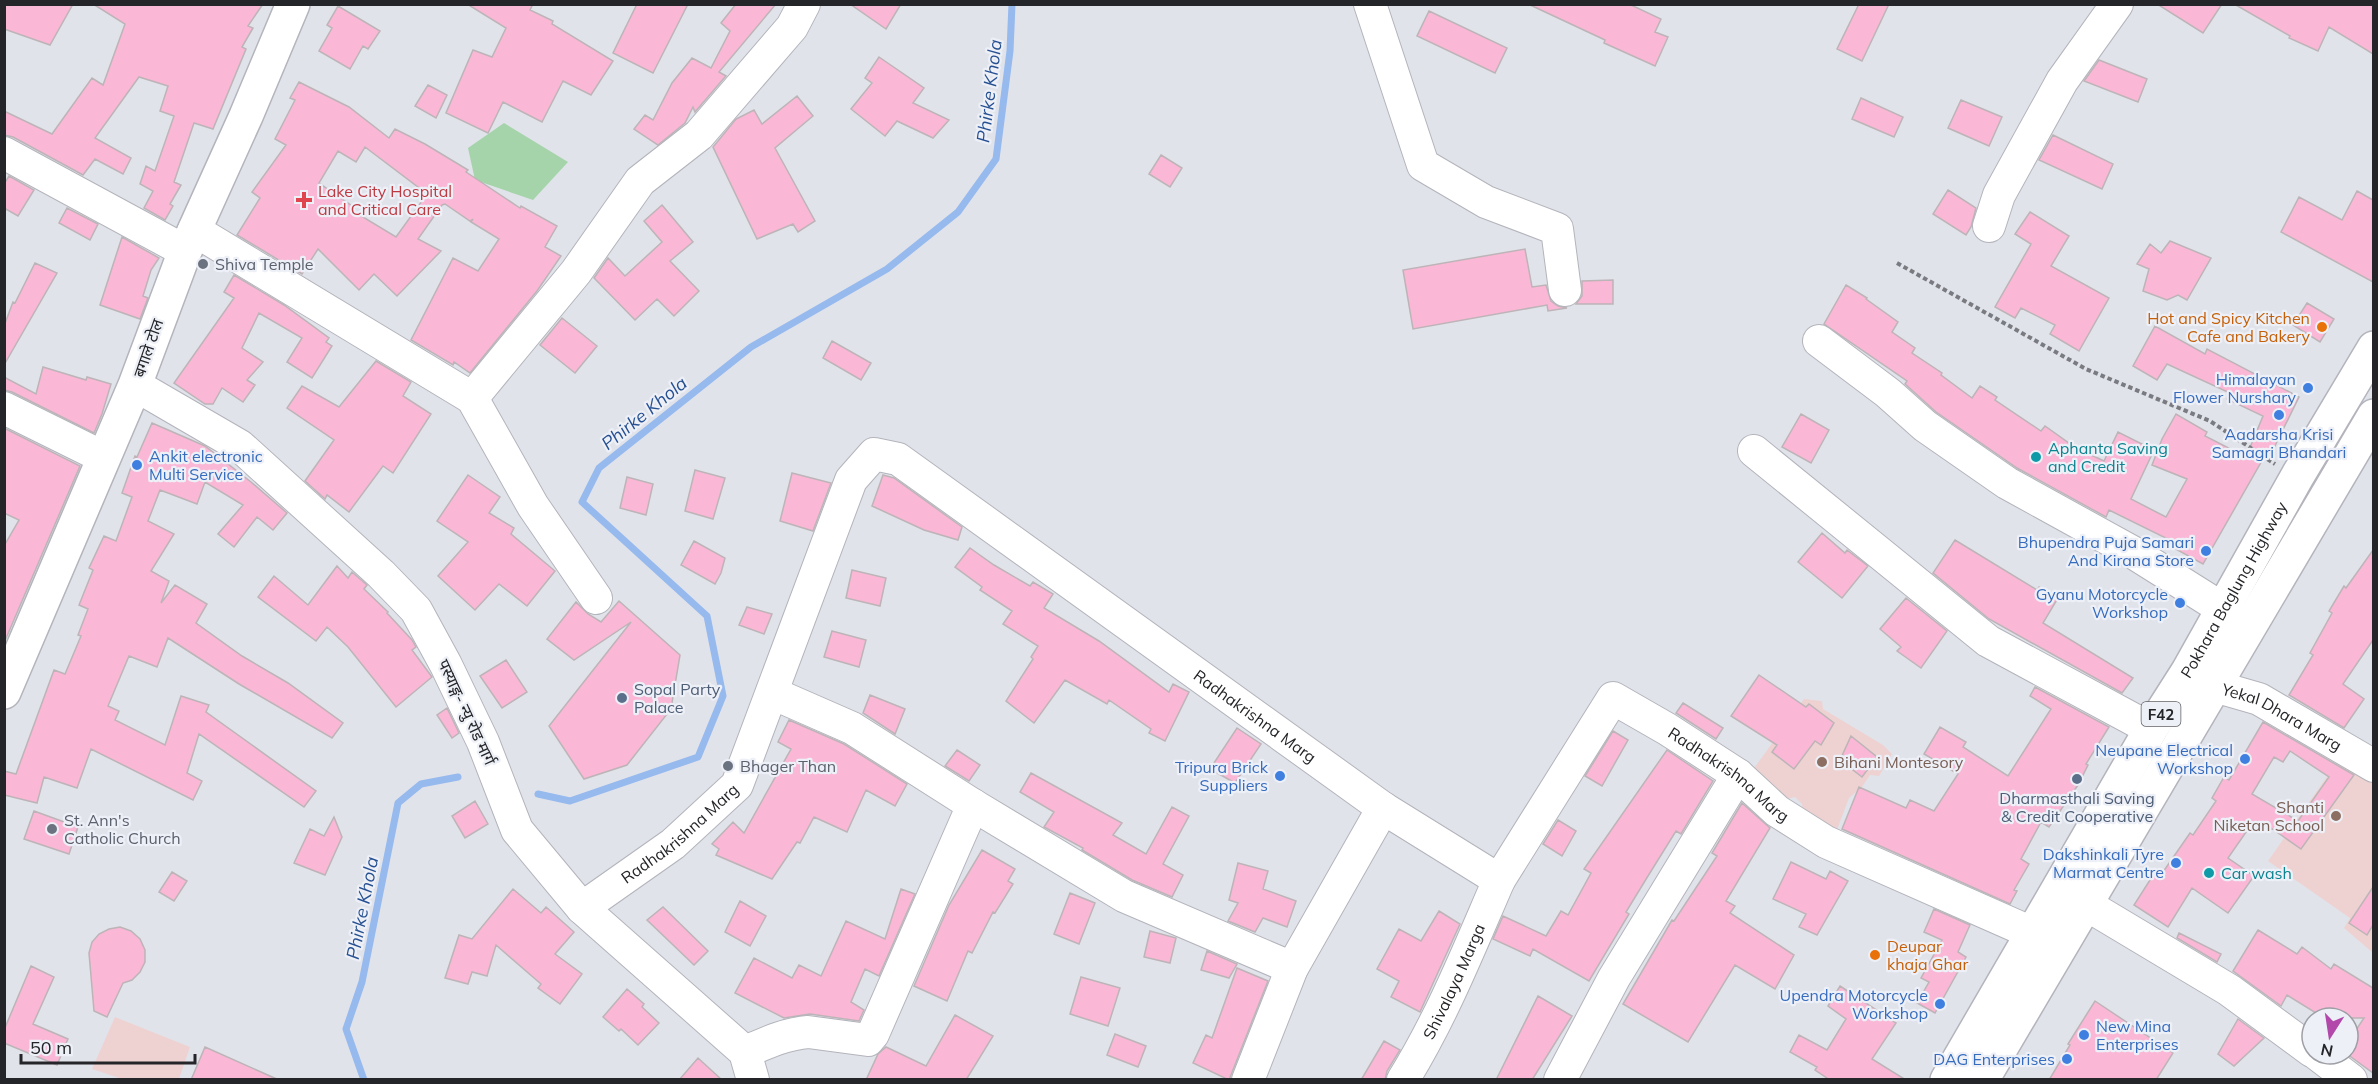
<svg xmlns="http://www.w3.org/2000/svg" width="2378" height="1084" viewBox="0 0 2378 1084" font-family="Mulish,'Noto Sans Devanagari',sans-serif">
	<rect width="100%" height="100%" fill="#e1e3eb"/>
	<path fill="#edd2d1" d="M1804 699 1822 701 1823 709 1883 745 1892 754 1879 776 1870 775 1862 787 1849 798 1835 835 1804 817 1802 804 1795 797 1787 799 1752 771Z
		M2345 751 2373 771V953L2344 928 2350 918 2268 861Z
		M115 1017 190 1047 179 1079H122L92 1069Z"/>
	<path fill="#a5d4aa" d="M504 123 568 162 533 200 475 180 468 148Z"/>
	<g fill="none" stroke-linecap="round" stroke-linejoin="round">
		<path stroke="#96b9ee" stroke-width="7" d="M538 794 570 801 698 757 723 696 707 616 582 502 599 468 751 347 887 269 958 212 996 159 1010 51 1012 4
			M364 1080 346 1029 362 982 398 803 421 784 458 777"/>
	</g>
	<path fill="#fab7d6" stroke="#bdb4b7" stroke-width="1.5" fill-rule="evenodd" d="M4 4H73L50 45 4 29Z
		M93 4H263L248 26 253 28 242 47 246 49 213 129 194 123 174 182 181 185 170 204 173 206 165 220 144 208 153 191 140 184 146 166 155 171 174 116 160 111 168 86 139 77 95 138 131 158 123 174 95 159 83 175 13 137 4 135V111L52 134 92 78 103 85 125 24Z
		M467 4H533L530 10 553 21 552 24 613 61 591 95 563 81 542 122 503 102 488 133 446 113 473 50 492 57 506 28Z
		M637 4H688L653 73 613 53Z
		M736 4H776L719 72 726 76 725 77 695 112 693 107 685 123 658 145 634 129 645 115 653 120 672 83 692 58 711 68 730 31 721 23Z
		M850 4H901L886 29Z
		M1528 4H1629L1661 19 1655 32 1668 37 1655 66 1604 43 1605 40Z
		M1859 4H1889L1862 61 1837 49Z
		M2157 4H2222L2203 33Z
		M2234 4H2373V54L2329 27 2318 51 2289 38 2290 36Z
		M338 6 380 31 368 49 363 46 350 69 319 51 332 28 327 25Z
		M1429 11 1507 48 1495 73 1417 36Z
		M879 57 924 88 913 103 949 120 933 138 897 121 885 136 851 109 872 83 865 78Z
		M2099 60 2147 79 2138 102 2084 81Z
		M299 82 349 107 389 138 395 129 425 144 468 170 466 172 520 208 521 206 557 226 545 247 561 256 537 291 470 373 454 362 453 365 411 340 453 258 478 271 499 239 471 222 473 219 470 221 445 204 442 205 418 239 441 251 397 296 374 274 359 290 318 249 302 274 237 235 260 198 252 192 286 145 275 139 295 100 290 98ZM365 147 427 194 396 237 353 211 355 208 319 183 338 151 356 162Z
		M428 85 447 95 436 118 415 106Z
		M797 96 813 116 775 148 815 221 798 232 793 224 757 239 713 147 736 119 754 110 762 124Z
		M1861 98 1903 117 1894 137 1852 119Z
		M1961 100 2002 117 1989 146 1948 128Z
		M2053 135 2113 164 2102 189 2039 160Z
		M1161 155 1182 168 1170 187 1149 174Z
		M9 176 34 190 18 216 4 208V184Z
		M1948 190 1976 208 1971 227 1966 235 1933 214Z
		M2357 191 2373 200V282L2281 232 2299 197 2342 220Z
		M662 205 693 242 670 261 699 291 674 316 657 299 635 320 594 278 608 258 625 276 662 242 644 221Z
		M67 208 98 224 90 240 59 223Z
		M2030 212 2069 236 2051 266 2109 298 2079 351 2050 334 2055 325 2021 308 2015 318 1995 307 2031 244 2015 234Z
		M122 237 159 258 151 270 143 296 148 298 140 319 100 305Z
		M2170 241 2211 258 2187 300 2178 295 2167 300 2143 291 2149 269 2137 264 2150 244 2161 253Z
		M1525 249 1532 287 1546 285 1551 301 1558 306 1567 308 1548 311 1547 305 1413 329 1403 270Z
		M35 263 57 273 4 365V326L13 302 15 303Z
		M234 275 284 305 329 338 326 342 332 346 312 378 287 362 302 338 259 313 242 348 263 362 247 380 255 385 243 402 222 388 213 404H205L174 383 234 298 224 292Z
		M1613 280V304H1576L1582 296V281Z
		M1846 285 1867 298 1866 299 1898 322 1892 332 1915 348 1912 353 1942 373 1941 375 1972 398 1980 386 1997 397 1995 400 2041 431 2045 426 2076 448 2104 461 2118 432 2154 450 2131 499 2166 517 2187 479 2152 465 2162 439 2176 414 2207 432 2205 436 2246 457 2263 416 2227 399 2230 393 2167 364 2157 380 2133 366 2155 326 2205 354 2207 349 2299 397 2271 454 2267 452 2203 564 2172 547 2174 542 2109 510 2106 517 2017 468 1936 412 1905 384 1907 381 1824 324Z
		M2307 303 2334 319 2320 342 2293 325Z
		M562 318 597 346 575 373 540 345Z
		M832 341 871 363 861 380 823 358Z
		M376 361 411 382 403 396 431 414 393 473 383 466 349 512 327 495 325 499 305 481 334 440 287 408 302 386 339 407Z
		M43 367 86 380 87 377 111 384 102 414 94 433 12 392 4 390V377L36 394Z
		M1801 414 1829 430 1811 463 1782 447Z
		M152 423 205 446 251 482 287 513 273 530 257 517 234 547 218 534 243 505 205 482 197 504 160 490 148 521 174 534 151 571 169 581 161 603 175 585 207 604 196 623 242 656 288 683 343 723 332 738 239 684 168 638 157 667 129 656 108 706 119 711 115 720 165 745 181 696 209 705 206 712 316 791 304 807 199 734 187 773 202 781 193 800 91 749 77 788 44 777 37 803 4 795V771L16 774 54 670 65 674 81 636 78 635 88 609 79 605 93 570 89 568 104 536 116 541 132 497 122 493 135 456 137 457Z
		M4 428 80 466 4 643V546L19 520 4 513Z
		M695 470 725 478 713 519 685 511Z
		M792 473 831 483 813 531 780 521Z
		M468 475 500 497 489 513 514 528 511 534 555 571 527 606 499 584 475 610 438 576 468 542 437 521Z
		M883 475 894 478 962 527 958 540 924 530 872 506Z
		M627 477 653 484 646 515 620 508Z
		M1822 533 1845 553 1847 550 1868 566 1842 598 1798 562Z
		M1955 540 2037 590 2039 587 2058 598 2043 623 2133 678 2122 693 1989 619 1933 573Z
		M694 541 725 558 721 573 715 584 681 565Z
		M970 548 994 565 1030 586 1033 582 1053 594 1044 608 1099 641 1169 692 1173 684 1189 692 1165 741 1149 733 1151 729 1109 700 1107 704 1065 680 1034 723 1006 701 1033 659 1031 657 1038 646 1003 624 1012 611 980 590 982 587 955 567Z
		M2373 550V640L2343 684 2364 699 2344 728 2289 695 2313 655 2310 653 2332 613 2329 611 2344 586 2346 588Z
		M337 566 348 578 352 572 367 585 364 589 388 612 387 613 412 640 416 647 412 650 432 677 396 707 348 647 327 627 316 641 258 597 274 576 308 605Z
		M852 570 886 578 880 606 846 598Z
		M1906 598 1947 631 1921 668 1897 651 1901 647 1880 629Z
		M619 601 680 655 671 709 627 765 584 779 549 726 631 622 574 660 547 639 576 602 588 614 601 622Z
		M747 607 772 614 764 634 739 625Z
		M832 631 866 640 859 667 824 657Z
		M506 660 527 692 502 708 480 676Z
		M1759 675 1806 707 1809 704 1834 723 1821 745 1815 741 1794 769 1772 752 1777 745 1731 716Z
		M2035 687 2109 727 2086 764 2088 765 2078 785 2049 827 2041 822 2021 859 2029 864 2014 890 2017 891 2010 904 1842 829 1859 787 1906 808 1910 800 1934 811 1958 774 1924 754 1940 727 1966 742 1963 747 2008 776 2051 709 2030 696Z
		M870 695 905 709 895 734 863 713Z
		M1683 703 1723 728 1716 739 1676 713Z
		M447 708 459 733 452 738 437 715Z
		M789 720 844 744 907 784 895 806 866 790 847 832 814 817 800 843 797 842 772 879 716 855 719 849 712 844 733 822 744 833 791 749 778 742Z
		M2263 722 2354 775 2301 849 2271 828 2269 831 2253 822 2228 858 2254 876 2228 913 2192 888 2168 927 2134 905 2157 869 2163 872 2190 833 2193 835 2216 801 2212 798 2224 777 2229 780ZM2290 751 2329 777 2298 821 2252 794 2274 757 2283 762Z
		M1237 728 1261 744 1235 783 1210 769Z
		M1613 731 1628 740 1602 786 1585 776Z
		M1851 736 1877 757 1862 777 1840 760Z
		M957 750 980 765 969 781 945 766Z
		M1667 750 1713 781 1681 834 1676 831 1648 876 1626 912 1629 914 1589 981 1533 949 1530 956 1493 939 1503 916 1546 936 1561 911 1568 915 1591 873 1584 869Z
		M1031 773 1122 823 1113 835 1146 854 1172 807 1189 816 1163 864 1183 875 1172 897 1132 880 1082 850 1083 848 1044 827 1054 812 1020 792Z
		M475 801 488 824 465 838 452 816Z
		M1742 803 1770 828 1726 901 1735 906 1730 913 1794 955 1775 989 1735 965 1688 1042 1623 1004 1672 920 1674 921 1717 856 1712 853Z
		M34 811 78 827 69 854 24 839Z
		M334 817 342 837 325 875 294 863 310 829 324 836Z
		M1558 820 1576 831 1562 856 1543 844Z
		M982 850 1015 869 1008 881 1013 884 995 913 993 912 972 953 968 951 947 1001 914 986 949 905Z
		M1791 862 1826 879 1830 871 1848 881 1817 935 1799 927 1806 914 1773 899Z
		M1238 863 1268 871 1263 889 1296 901 1287 927 1263 918 1255 932 1228 921 1238 903 1229 900Z
		M172 872 187 881 174 901 159 892Z
		M2373 887V925L2367 935 2349 923Z
		M513 889 541 913 546 907 574 932 555 954 582 974 560 1004 538 988 541 984 496 945 487 976 472 972 468 984 445 978 459 935 472 939Z
		M901 889 915 894 879 976 865 969 851 1002 864 1010 859 1021 810 1014 784 1018 735 993 754 958 792 978 799 965 821 976 846 921 885 939Z
		M1070 893 1095 903 1079 944 1054 934Z
		M740 901 766 916 750 946 725 932Z
		M663 907 708 951 694 965 647 920Z
		M1934 909 1970 925 1958 952 1966 957 1935 1013 1917 1003 1929 982 1921 978 1942 940 1924 932Z
		M1439 911 1460 924 1420 1012 1391 997 1399 981 1377 969 1399 929 1421 941Z
		M120 927 131 931 140 939 145 950V962L140 972 132 980 123 983 107 1017 94 1011 89 953 92 942 99 934 109 929Z
		M2258 930 2297 954 2302 947 2331 969 2334 964 2373 988V1073L2347 1054 2348 1042 2364 1018H2324L2287 995 2281 1006 2233 971Z
		M1150 931 1176 938 1170 963 1144 957Z
		M2179 933 2221 954 2217 962 2177 938Z
		M1207 951 1237 964 1229 978 1201 970Z
		M31 966 54 977 33 1024 68 1039 57 1065 4 1043V1030Z
		M1237 968 1268 981 1229 1080 1193 1063 1206 1035 1212 1038Z
		M1081 977 1120 988 1108 1026 1070 1014Z
		M1840 986 1896 1023 1872 1059 1906 1080H1830L1815 1070 1817 1067 1790 1052 1799 1035 1827 1050 1846 1019 1828 1006Z
		M627 989 644 1004 642 1007 659 1023 638 1045 621 1029 619 1031 603 1017Z
		M1538 996 1572 1016 1532 1080H1496Z
		M2095 1001 2173 1053 2156 1080H2049L2070 1045 2068 1044Z
		M955 1015 993 1036 966 1080H866L878 1054 886 1047 926 1066Z
		M2238 1019 2264 1038 2234 1066 2218 1054Z
		M1115 1034 1146 1046 1138 1067 1107 1055Z
		M1384 1041 1400 1050 1387 1071 1385 1080H1361Z
		M205 1047 279 1080H191Z
		M698 1058 722 1080H679Z"/>
	<g fill="none" stroke-linecap="round" stroke-linejoin="round">
		<g stroke="#b3b4bc" stroke-width="34">
			<g id="minor">
				<path d="M1370 4 1423 165 1486 202 1557 229 1565 290"/>
				<path d="M4 153 185 251"/>
				<path d="M1989 226 1999 195 2062 81 2117 4"/>
				<path d="M194 230 472 398 533 506 596 598"/>
				<path d="M1819 341 1888 393 1925 426 2007 483 2134 553 2223 609"/>
				<path d="M135 385 240 446 381 574 416 610 446 665 483 742 517 830 582 908 745 1052 753 1080"/>
				<path d="M472 398 576 272 640 181 699 135 792 27 804 4"/>
				<path d="M4 408 103 457"/>
				<path d="M1754 451 1988 641 2151 729"/>
				<path id="s1" d="M2193 674 2214 686 2259 699 2374 766"/>
				<path d="M772 693 852 728 973 805 1124 896 1292 968"/>
				<path d="M2087 905 2229 990 2312 1051"/>
				<path id="s2" d="M582 908 673 844 737 785 851 480 874 454 898 459 1383 808 1499 880 1613 698 1667 729 1738 775 1777 811 1826 842 2057 944"/>
				<path d="M745 1052C766 1043 785 1034 808 1032L868 1040 873 1034 973 805"/>
				<path d="M2317 1054 2351 1080"/>
				<path d="M1248 1080 1292 968 1383 808"/>
				<path id="s3" d="M1403 1080C1443 1015 1469 949 1499 880"/>
				<path d="M1560 1080 1614 978 1738 775"/>
			</g>
		</g>
		<g stroke="#b3b4bc" stroke-width="36">
			<path id="major" d="M4 692 135 385 185 251 246 116 293 4"/>
		</g>
		<g stroke="#b3b4bc" stroke-width="36">
			<g id="highway">
				<path id="s4" d="M1947 1080 2151 729 2188 671 2298 475 2374 348"/>
				<path d="M1982 1080 2374 416"/>
			</g>
		</g>
		<path stroke="#7a7b80" stroke-width="4" stroke-dasharray="4.5 3" stroke-linecap="butt" d="M1897 263 2086 369 2210 421 2275 464"/>
		<use href="#minor" stroke="#fff" stroke-width="32"/>
		<use href="#major" stroke="#fff" stroke-width="33"/>
		<use href="#highway" stroke="#fff" stroke-width="33"/>
	</g>
	<path fill="#e0444e" stroke="#eef0f8" stroke-width="2" d="M301 191h6v6h6v6h-6v6h-6v-6h-6v-6h6z"/>
	<g fill="#6b7280" stroke="#eef0f8" stroke-width="2">
		<circle cx="203" cy="264" r="6"/>
		<circle cx="728" cy="766" r="6"/>
		<circle cx="52" cy="829" r="6"/>
	</g>
	<g fill="#e8710a" stroke="#eef0f8" stroke-width="2">
		<circle cx="2322" cy="327" r="6"/>
		<circle cx="1875" cy="955" r="6"/>
	</g>
	<g fill="#3f7fe0" stroke="#eef0f8" stroke-width="2">
		<circle cx="2308" cy="388" r="6"/>
		<circle cx="2279" cy="415" r="6"/>
		<circle cx="137" cy="465" r="6"/>
		<circle cx="2206" cy="551" r="6"/>
		<circle cx="2180" cy="603" r="6"/>
		<circle cx="2245" cy="759" r="6"/>
		<circle cx="1280" cy="776" r="6"/>
		<circle cx="2176" cy="863" r="6"/>
		<circle cx="1940" cy="1004" r="6"/>
		<circle cx="2084" cy="1035" r="6"/>
		<circle cx="2067" cy="1059" r="6"/>
	</g>
	<g fill="#0f9aa8" stroke="#eef0f8" stroke-width="2">
		<circle cx="2036" cy="457" r="6"/>
		<circle cx="2209" cy="873" r="6"/>
	</g>
	<g fill="#5c6f8a" stroke="#eef0f8" stroke-width="2">
		<circle cx="622" cy="698" r="6"/>
		<circle cx="2077" cy="779" r="6"/>
	</g>
	<g fill="#8d6e63" stroke="#eef0f8" stroke-width="2">
		<circle cx="1822" cy="762" r="6"/>
		<circle cx="2336" cy="816" r="6"/>
	</g>
	<g text-anchor="middle" dominant-baseline="central" stroke-width="4.5" stroke-linejoin="round" paint-order="stroke">
		<rect fill="#eef0f8" stroke="#616266" stroke-width="1.5" x="2141.5" y="702" width="39" height="24" rx="4.5"/>
		<g font-size="15" font-weight="bold" fill="#242528">
			<text x="2161" y="714">F42</text>
		</g>
		<g font-size="16" fill="#be3a42" stroke="#eef0f8" text-anchor="start">
			<text x="318" y="191">Lake City Hospital<tspan x="318" dy="18">and Critical Care</tspan></text>
		</g>
		<g font-size="16" fill="#5b616d" stroke="#eef0f8" text-anchor="start">
			<text x="215" y="264">Shiva Temple</text>
			<text x="740" y="766">Bhager Than</text>
			<text x="64" y="820">St. Ann's<tspan x="64" dy="18">Catholic Church</tspan></text>
		</g>
		<g font-size="16" fill="#c56008" stroke="#eef0f8" text-anchor="end">
			<text x="2310" y="318">Hot and Spicy Kitchen<tspan x="2310" dy="18">Cafe and Bakery</tspan></text>
			<text x="1887" y="946" text-anchor="start">Deupar<tspan x="1887" dy="18">khaja Ghar</tspan></text>
		</g>
		<g font-size="16" fill="#242528" stroke="#eef0f8">
			<text transform="translate(148 348) rotate(-71)">बगाले टोल</text>
			<text stroke="none"><textPath href="#s4" startOffset="568">Pokhara Baglung Highway</textPath></text>
			<text transform="translate(467 712) rotate(65)">पस्याङ्ग- न्यु रोड मार्ग</text>
			<text stroke="none"><textPath href="#s2" startOffset="1023">Radhakrishna Marg</textPath></text>
			<text stroke="none"><textPath href="#s1" startOffset="99">Yekal Dhara Marg</textPath></text>
			<text stroke="none"><textPath href="#s2" startOffset="1671">Radhakrishna Marg</textPath></text>
			<text stroke="none"><textPath href="#s2" startOffset="123">Radhakrishna Marg</textPath></text>
			<text stroke="none"><textPath href="#s3" startOffset="111">Shivalaya Marga</textPath></text>
		</g>
		<g font-size="16" fill="#366cbe" stroke="#eef0f8" text-anchor="end">
			<text x="2296" y="379">Himalayan<tspan x="2296" dy="18">Flower Nurshary</tspan></text>
			<text x="2279" y="434" text-anchor="middle">Aadarsha Krisi<tspan x="2279" dy="18">Samagri Bhandari</tspan></text>
			<text x="149" y="456" text-anchor="start">Ankit electronic<tspan x="149" dy="18">Multi Service</tspan></text>
			<text x="2194" y="542">Bhupendra Puja Samari<tspan x="2194" dy="18">And Kirana Store</tspan></text>
			<text x="2168" y="594">Gyanu Motorcycle<tspan x="2168" dy="18">Workshop</tspan></text>
			<text x="2233" y="750">Neupane Electrical<tspan x="2233" dy="18">Workshop</tspan></text>
			<text x="1268" y="767">Tripura Brick<tspan x="1268" dy="18">Suppliers</tspan></text>
			<text x="2164" y="854">Dakshinkali Tyre<tspan x="2164" dy="18">Marmat Centre</tspan></text>
			<text x="1928" y="995">Upendra Motorcycle<tspan x="1928" dy="18">Workshop</tspan></text>
			<text x="2096" y="1026" text-anchor="start">New Mina<tspan x="2096" dy="18">Enterprises</tspan></text>
			<text x="2055" y="1059">DAG Enterprises</text>
		</g>
		<g font-size="16" fill="#0d838f" stroke="#eef0f8" text-anchor="start">
			<text x="2048" y="448">Aphanta Saving<tspan x="2048" dy="18">and Credit</tspan></text>
			<text x="2221" y="873">Car wash</text>
		</g>
		<g font-size="16" fill="#4e5e75" stroke="#eef0f8" text-anchor="start">
			<text x="634" y="689">Sopal Party<tspan x="634" dy="18">Palace</tspan></text>
			<text x="2077" y="798" text-anchor="middle">Dharmasthali Saving<tspan x="2077" dy="18">&amp; Credit Cooperative</tspan></text>
		</g>
		<g font-size="16" fill="#785e54" stroke="#eef0f8" text-anchor="start">
			<text x="1834" y="762">Bihani Montesory</text>
			<text x="2324" y="807" text-anchor="end">Shanti<tspan x="2324" dy="18">Niketan School</tspan></text>
		</g>
		<g font-size="18" font-style="italic" fill="#265091" stroke="#eef0f8">
			<text transform="translate(989 91) rotate(-83)">Phirke Khola</text>
			<text transform="translate(644 413) rotate(-39)">Phirke Khola</text>
			<text transform="translate(362 908) rotate(-79)">Phirke Khola</text>
		</g>
	</g>
	<rect width="2378" height="1084" fill="none" stroke="#242528" stroke-width="12"/>
	<g transform="translate(2330 1036) rotate(192)"><circle r="28" fill="#eef0f8" stroke="#9d9fa5" stroke-width="1.5"/>
	<path d="M0-4.5L10 22L0 15L-10 22Z" fill="#b148aa"/>
	<text y="-9" font-size="16" font-weight="bold" text-anchor="middle" fill="#242528">N</text>
	</g>
	<path d="M21 1054v9h174v-9" fill="none" stroke="#242528" stroke-width="3"/>
	<text x="30" y="1054" font-size="18" fill="#242528" stroke="#eef0f8" stroke-width="4.5" paint-order="stroke">50 m</text>
</svg>
